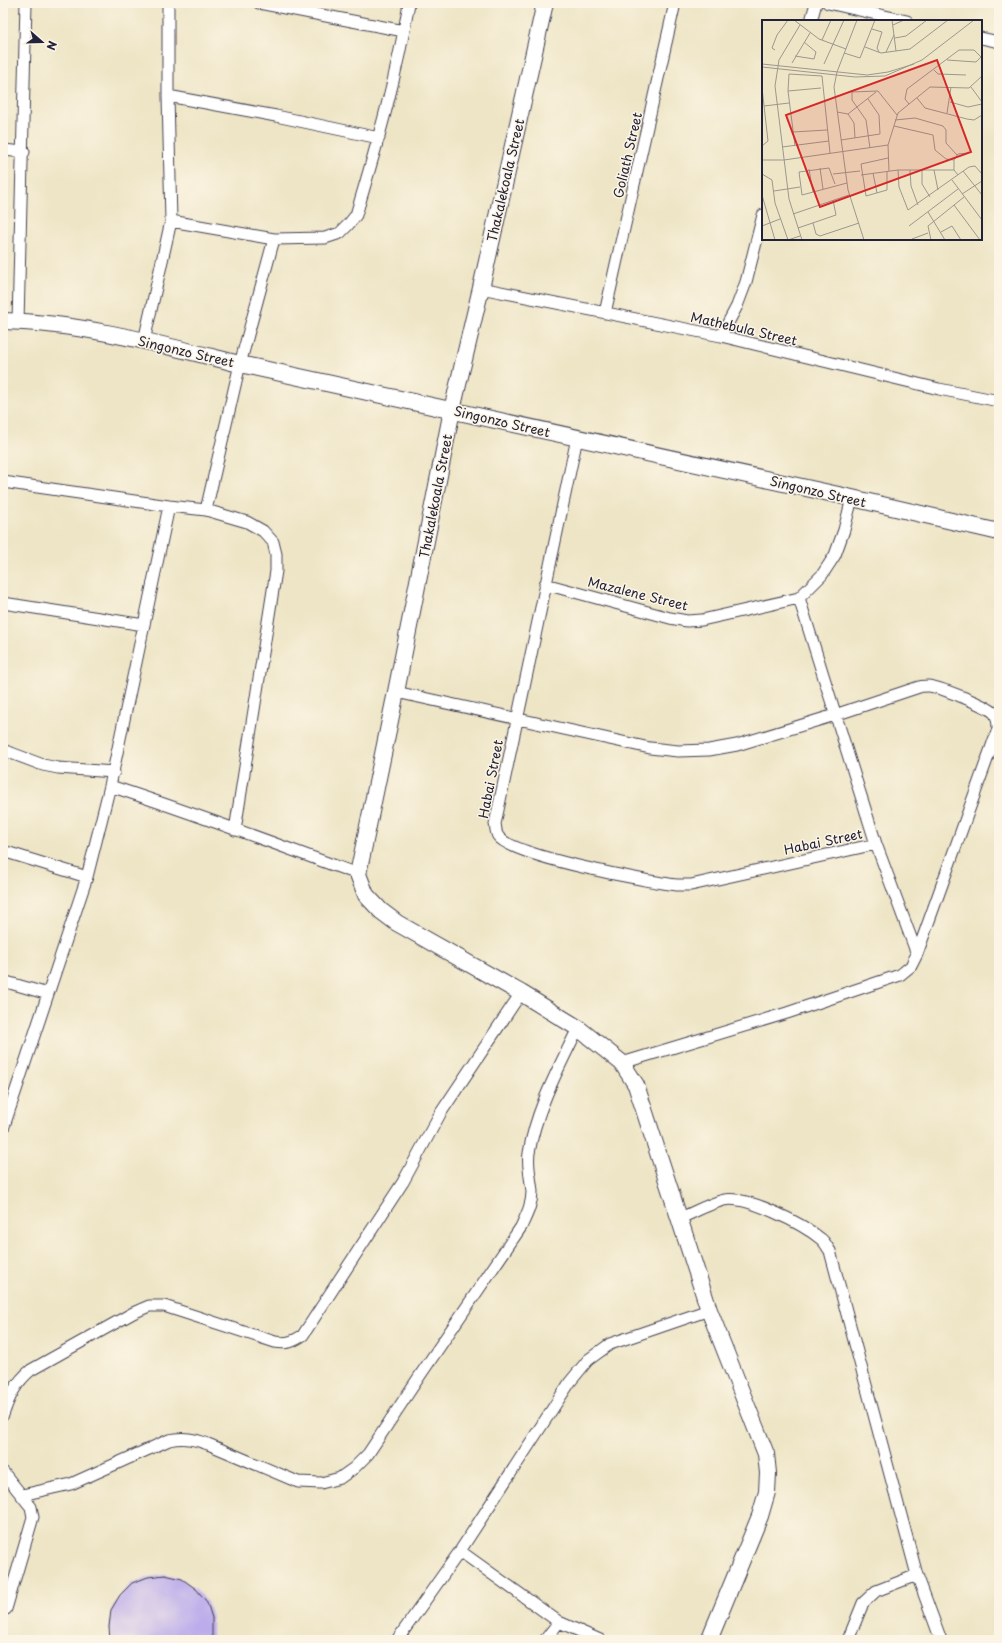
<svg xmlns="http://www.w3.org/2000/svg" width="1002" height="1643" viewBox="0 0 1002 1643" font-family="'Playpen Sans',sans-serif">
	<rect width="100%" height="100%" fill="#fcf5e5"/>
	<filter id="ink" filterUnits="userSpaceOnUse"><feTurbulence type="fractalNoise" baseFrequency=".025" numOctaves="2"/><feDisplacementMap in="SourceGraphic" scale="8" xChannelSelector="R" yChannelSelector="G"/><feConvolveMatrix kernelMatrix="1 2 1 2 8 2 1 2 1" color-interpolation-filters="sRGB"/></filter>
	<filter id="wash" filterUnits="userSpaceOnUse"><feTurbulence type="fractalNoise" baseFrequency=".012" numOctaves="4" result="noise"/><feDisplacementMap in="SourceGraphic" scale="16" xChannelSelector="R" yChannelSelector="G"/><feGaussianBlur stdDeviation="0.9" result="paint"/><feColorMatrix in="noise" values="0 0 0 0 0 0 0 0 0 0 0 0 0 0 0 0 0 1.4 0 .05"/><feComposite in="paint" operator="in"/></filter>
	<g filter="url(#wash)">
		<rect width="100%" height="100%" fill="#eee5c6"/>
		<g id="blocks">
			<path fill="#bbaceb" d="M165 1575 182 1579 196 1589 207 1602 212 1618V1640H110L109 1627 111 1610 120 1595 132 1583 148 1577Z"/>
		</g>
	</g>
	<g filter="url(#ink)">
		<use href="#blocks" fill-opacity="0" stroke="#413f50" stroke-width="1"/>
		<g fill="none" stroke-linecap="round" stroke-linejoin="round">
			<g stroke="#413f50" stroke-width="13">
				<path id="street" d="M259 3 404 31
					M828 3 907 21
					M811 21 816 3
					M981 38 999 42
					M168 96 276 116 379 138
					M3 150 24 152
					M171 221 274 239 325 238 340 233 348 225 356 215C377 145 397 75 409 3
					M481 288 721 336 939 389 999 401
					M605 313 675 3
					M18 322 26 3
					M721 336 737 306 746 282 763 215
					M144 341 171 221 168 96V3
					M577 438 495 824C496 828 496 834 498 836 510 856 650 882 677 885H691L876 844
					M3 482 169 506 206 510 247 522 263 531 273 542 276 554V571L235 830
					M206 510 240 364 274 239
					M545 584 670 618 687 621 702 620 799 598 822 575 835 555 844 530 852 498
					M799 598 876 844 917 954
					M3 603 144 625
					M396 692 650 748 678 751 709 750 737 745 835 715 919 687C921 686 925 686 928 686 937 686 991 707 995 714 998 719 998 724 998 729L917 954 911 966 900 975 787 1013 622 1063
					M3 750 43 765 58 768 114 772
					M110 786C194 813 275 844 358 874
					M3 851 87 877
					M3 981 48 994
					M3 1129 87 877 110 786 169 506
					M678 1219C693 1213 708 1204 724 1200 746 1195 803 1224 821 1239 825 1242 827 1247 830 1251L917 1575 941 1640
					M3 1415C9 1397 16 1382 31 1370L133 1313 149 1306H164L275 1342C287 1344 293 1342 303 1335L403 1182 440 1114 521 993
					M3 1472 31 1507 33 1517 6 1609
					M22 1495 71 1484 169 1440C184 1437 194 1439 208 1444L298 1482 321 1483 340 1478 354 1468 368 1454 421 1374 521 1227C526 1216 532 1205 532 1192 531 1179 527 1166 529 1153 536 1109 559 1068 578 1028
					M460 1551 559 1622 600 1640
					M397 1640 460 1551 570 1382 588 1360 610 1344 709 1310
					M545 1640 559 1622
					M848 1640 863 1603 876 1591 917 1575"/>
			</g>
			<g stroke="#413f50" stroke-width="18">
				<path id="secondary" d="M545 3 481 288 452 410 396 692 358 874 366 895 381 911 397 923 521 993 578 1028 622 1063 636 1085 709 1310 766 1454 768 1473 767 1492 760 1516 709 1640
					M3 321C83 323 163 345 240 364L852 498 999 532"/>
			</g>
			<use href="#street" stroke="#fff" stroke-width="11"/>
			<use href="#secondary" stroke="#fff" stroke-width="16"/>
		</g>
	</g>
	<g text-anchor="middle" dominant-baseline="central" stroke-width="3" stroke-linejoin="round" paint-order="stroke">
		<g font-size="13" fill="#22223b" stroke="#fcf5e5">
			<text transform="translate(627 155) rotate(-77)">Goliath Street</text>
			<text transform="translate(505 180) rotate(-77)">Thakalekoala Street</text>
			<text transform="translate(744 328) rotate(13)">Mathebula Street</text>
			<text transform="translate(186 351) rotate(13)">Singonzo Street</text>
			<text transform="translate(502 421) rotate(13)">Singonzo Street</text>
			<text transform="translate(818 491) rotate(13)">Singonzo Street</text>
			<text transform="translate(435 496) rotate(-79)">Thakalekoala Street</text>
			<text transform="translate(638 593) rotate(14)">Mazalene Street</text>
			<text transform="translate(490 779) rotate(-79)">Habai Street</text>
			<text transform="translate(823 841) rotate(-12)">Habai Street</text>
		</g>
	</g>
	<g transform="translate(762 20)">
		<rect width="220" height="220" fill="#eee5c6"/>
		<path fill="none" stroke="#9c978e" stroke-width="1" d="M32 0 57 19 84 29M95 0 75 52 72 67 86 170 102 220M130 0 134 31M38 5 17 40 13 66 27 179 40 220M131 5 142 0M110 9 120 12 115 28 117 32M133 18 144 16 165 0M60 20 69 0M103 27 119 33 148 29 186 0M13 30 10 28 15 15 26 0M124 32 132 15M82 33 98 38 113 0M33 36 52 39 54 32 42 22M185 40 214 42 219 37M30 43 48 13M0 44 105 55 126 52 152 44M62 44 82 0M0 47 93 57 123 56 160 40 212 0M172 50 176 54 204 55M209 67 220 82M0 68 6 121 0 126M26 71 59 68M155 78 163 88 205 99 212 100 220 95M188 82 206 87 220 84M147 84 143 79 145 69 197 30H212L220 38M2 86 27 83M75 92 86 94 92 103 93 118M185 93 189 67M86 94 114 72M133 100 153 98 181 106 184 110V123L195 135M132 106 171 115 173 130 184 139 192 140M31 112 65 110M79 120 118 114 117 95 106 79M33 126 26 71 27 54 60 56 68 133M20 127 67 121M108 128 104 100 90 80V72L116 71 135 95M0 140H22L126 125M58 148 61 169M47 149 51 172M160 149V164L168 177M136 150 137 167 146 190 207 147 213 146 220 154M148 150 149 166 156 185M172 150 176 170M125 151V170L104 176 99 144 126 138M127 151 126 125 136 93 168 67 207 68 220 56M201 151 220 175M111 153 115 173M0 154 10 160 13 183 26 220M71 154 98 151M99 155 136 150H192M196 155 192 150V140L196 134 206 133M190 160 220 200M73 164 67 148 37 152 40 175 85 163M12 171 38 167M200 174 220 161M0 175 13 220M192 185 218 220M166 192 183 220M31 194 87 175M51 203 54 214 58 216 97 203M0 206 18 199M147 206 196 169M36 208 74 195 71 180M179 212 190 206 199 220M150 219 166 213M26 220 38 216M169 220 166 206 202 177"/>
		<path fill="#d62828" fill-opacity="0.15" stroke="#d62828" stroke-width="2" d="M175 40 209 132 58 187 24 95Z"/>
		<rect width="220" height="220" fill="none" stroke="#22223b" stroke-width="2"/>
	</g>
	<rect width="1002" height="1643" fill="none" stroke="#fcf5e5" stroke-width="16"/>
	<g transform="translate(42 42) rotate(110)" stroke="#fcf5e5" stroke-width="3" paint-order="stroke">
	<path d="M0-3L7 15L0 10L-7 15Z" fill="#22223b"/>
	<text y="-6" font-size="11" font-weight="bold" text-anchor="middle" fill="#22223b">N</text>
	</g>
</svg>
